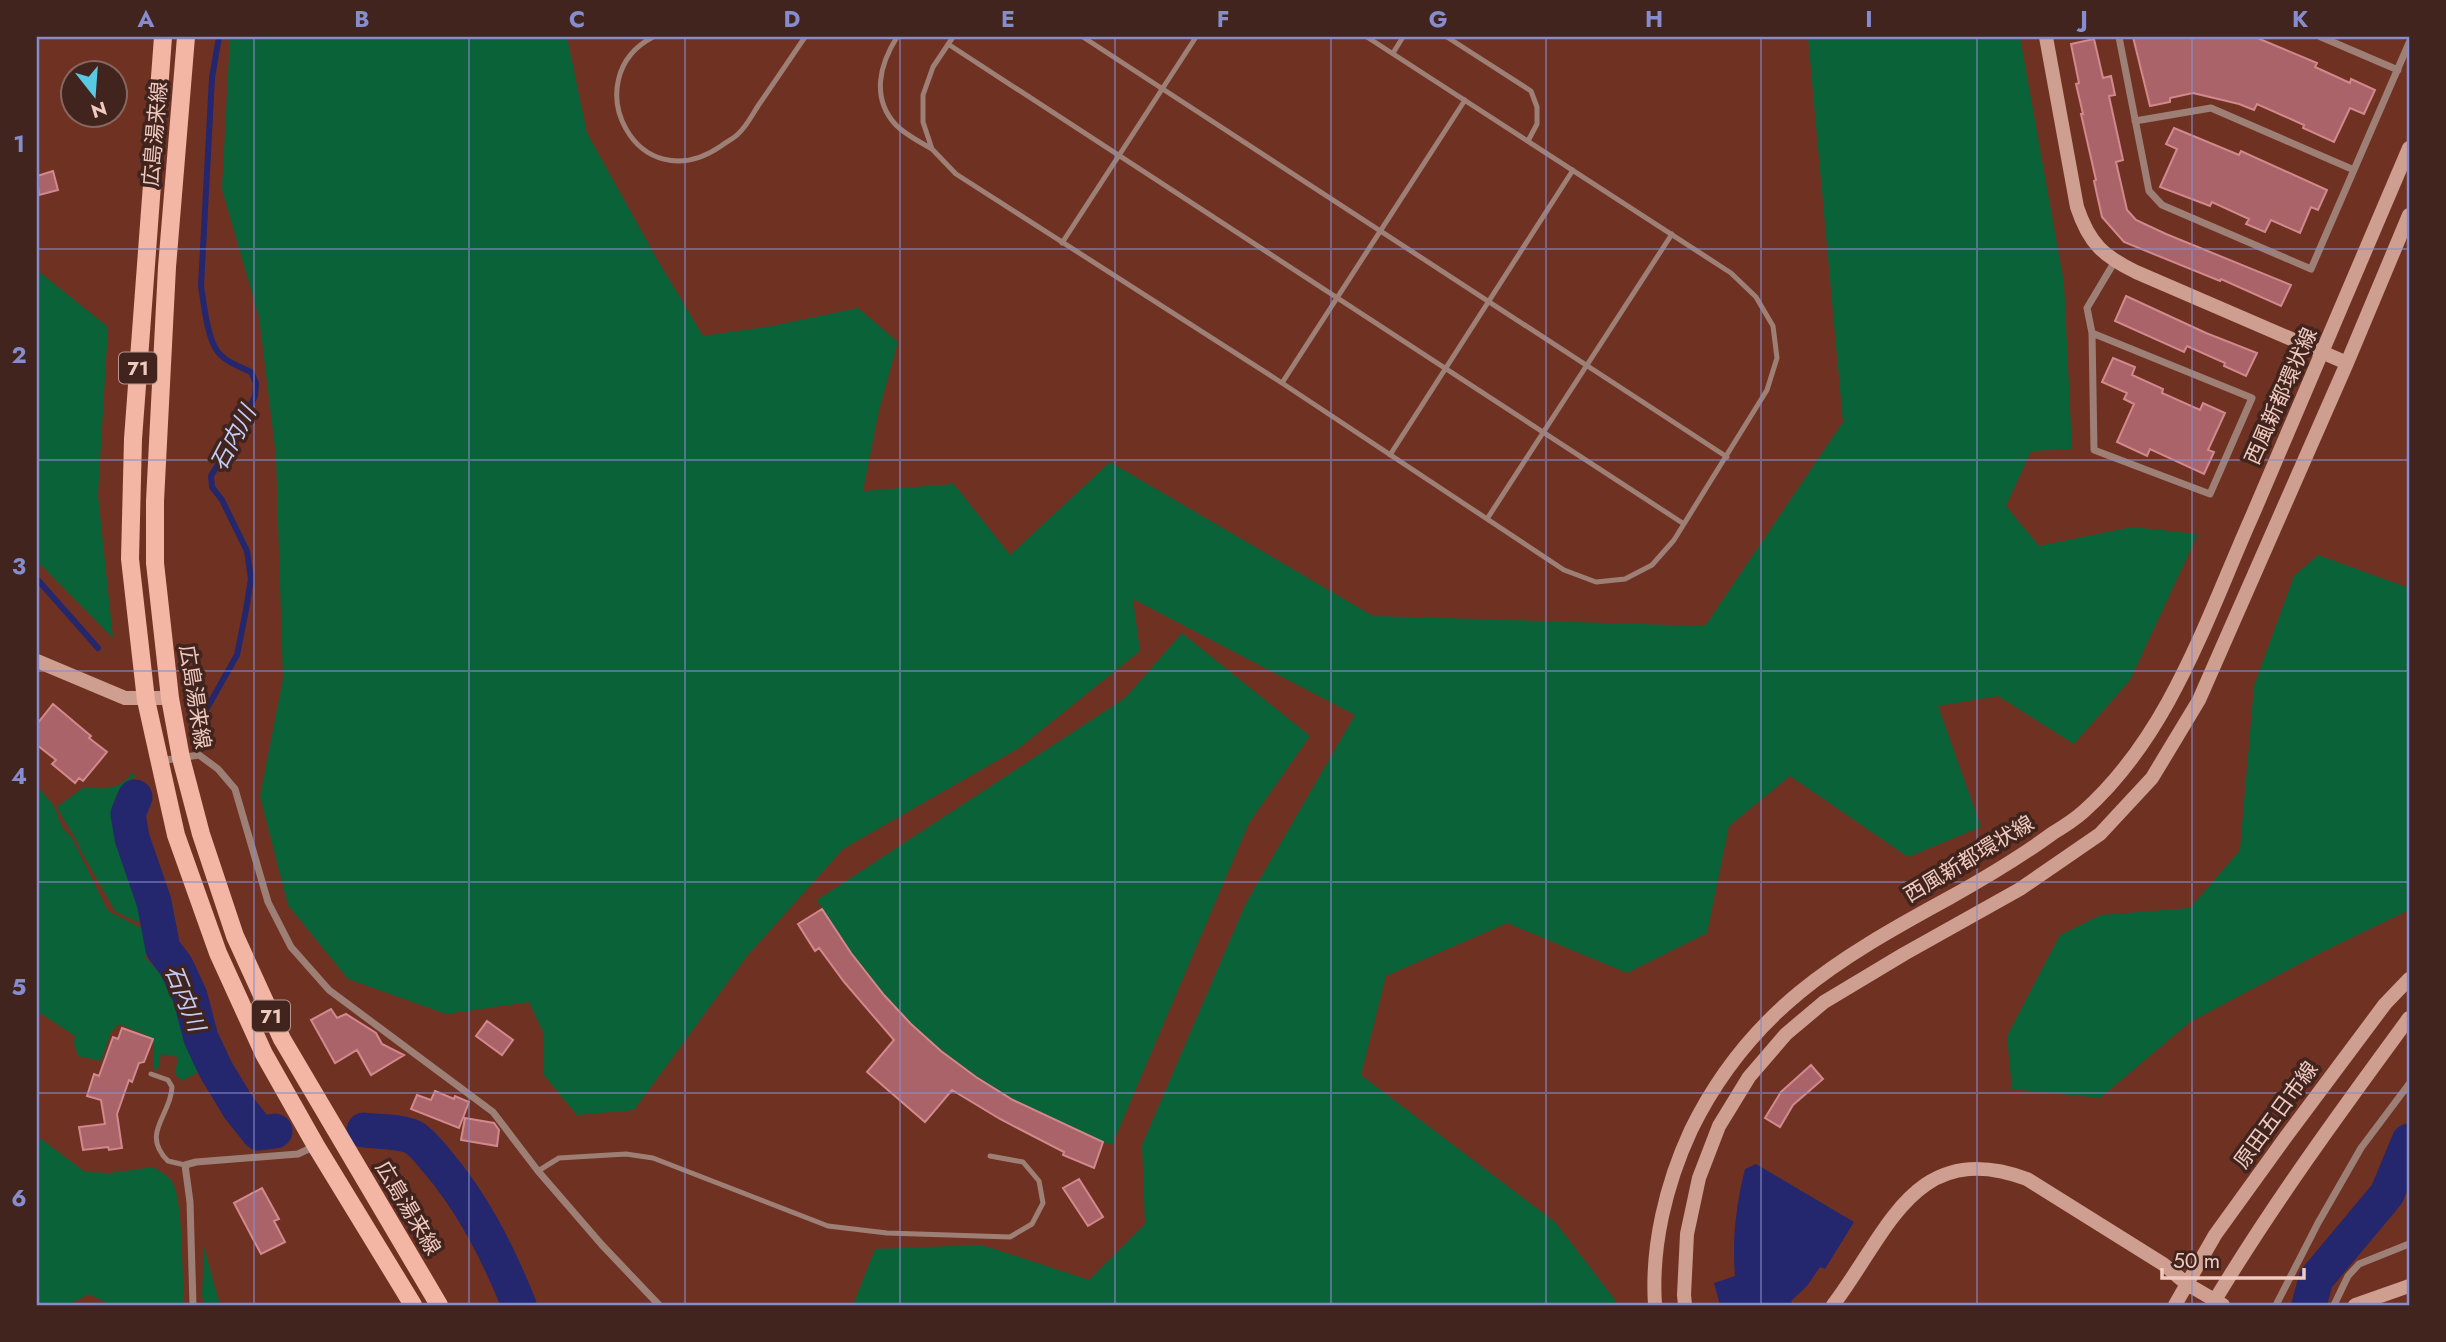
<svg xmlns="http://www.w3.org/2000/svg" width="2446" height="1342" viewBox="0 0 2446 1342" font-family="Jost,'Noto Sans JP',sans-serif">
	<rect width="100%" height="100%" fill="#6f3222"/>
	<path fill="#0a6238" d="M230 37H567L587 133 657 259 703 336 772 326 858 308 898 342 879 410 863 491 954 484 1010 555 1110 462 1373 616 1705 626 1843 422 1808 37H2020L2064 283 2072 449 2031 451 2006 506 2039 546 2132 527 2198 534 2130 680 2074 744 1998 696 1938 706 1981 827 1908 857 1790 776 1729 826 1707 933 1627 973 1507 923 1386 976 1361 1075 1555 1222 1616 1301V1305H853L875 1249 982 1245 1089 1280 1145 1224 1142 1145 1246 903 1355 715 1133 599 1140 651 1019 748 843 849 747 956 634 1110 577 1115 543 1074 544 1034 529 1002 446 1014 348 979 288 905 260 796 283 679 276 456 259 317 222 189Z
		M37 270 108 327 98 495 113 638 37 561Z
		M2318 555 2409 588V910L2322 952 2190 1022 2100 1098 2012 1089 2007 1036 2060 935 2101 915 2190 908 2240 850 2254 686 2294 576Z
		M1182 633 1310 736 1249 823 1112 1145C1086 1137 1062 1124 1038 1112 944 1065 868 993 817 900L1125 698Z
		M133 772 135 777C87 802 132 861 140 896 142 903 141 911 141 918L137 922 115 911 80 849C75 833 64 823 57 807L84 787C104 790 120 790 133 772Z
		M37 782C40 791 44 794 50 801 59 811 58 828 71 836L108 911 139 927 145 924 151 952 144 956 163 977 179 1007 198 1072 182 1081 175 1074 178 1057 161 1054 158 1070 153 1069V1038L119 1024 111 1032 101 1061 78 1056 74 1043 75 1036 37 1011Z
		M37 1136 85 1172 110 1173 153 1167C159 1171 167 1175 171 1180 184 1196 182 1281 184 1305H111L89 1294 68 1305H37Z
		M204 1247 220 1305H204L202 1295Z"/>
	<path fill="#24276d" d="M1756 1164 1854 1222 1825 1269 1820 1267 1807 1286 1791 1301 1793 1305H1720L1714 1283 1735 1276C1732 1239 1736 1205 1745 1169Z"/>
	<g fill="none" stroke-linecap="round" stroke-linejoin="round">
		<path stroke="#24276d" stroke-width="6" d="M37 579 98 648
			M202 717 237 655 246 610 251 579 247 551 222 500 212 487 211 476 238 431 255 396 256 383 251 372C240 367 226 362 218 352 207 338 204 304 201 286L212 78 219 37"/>
		<path stroke="#24276d" stroke-width="35" d="M135 797 128 814 132 838 154 902 163 949 176 966 190 996 201 1038 216 1070 239 1108 259 1133 275 1131
			M364 1130C379 1132 399 1131 413 1137 422 1142 429 1152 436 1160 473 1203 498 1253 519 1305
			M2309 1305 2316 1279 2387 1194 2409 1141"/>
	</g>
	<path fill="#aa6469" stroke="#d2888c" stroke-width="2" d="M2133 37H2255L2317 63 2315 67 2350 83 2351 79 2375 90 2364 114 2350 108 2334 142 2303 128 2304 125 2257 104 2254 110 2239 104 2193 93 2170 98V102L2150 106Z
		M2094 39 2103 78 2111 76 2115 95 2109 96 2123 160 2116 162 2127 210 2136 220 2166 234 2291 285 2281 306 2221 279 2220 281 2124 242 2102 217 2094 181 2096 180 2081 114H2083L2076 84 2079 83 2071 44Z
		M2174 128 2239 155 2241 151 2327 190 2318 210 2311 207 2300 233 2271 220 2265 232 2246 224 2249 219 2212 202 2210 206 2160 187 2177 149 2166 144Z
		M53 171 58 190 39 195 37 176Z
		M2126 296 2206 333 2257 353 2246 376 2224 366 2225 363 2187 346 2184 352 2115 321Z
		M2113 358 2135 367 2132 375 2163 389 2162 393 2200 410 2203 403 2225 413 2208 450 2214 452 2204 474 2150 449 2147 456 2117 442 2134 404 2124 399 2127 393 2102 382Z
		M53 704 91 736 89 738 107 752 83 781 79 778 75 783 52 764 56 760 37 745V724Z
		M822 909 851 953 884 995 911 1024 941 1051 976 1077 1013 1100 1103 1142 1094 1168 1063 1155 1064 1152 1000 1119 952 1090 925 1122 867 1072 894 1040 844 982 819 948 815 951 798 924Z
		M331 1009 337 1018 346 1014 376 1033 382 1044 404 1055 371 1075 357 1050 335 1063 311 1020Z
		M487 1021 513 1040 502 1055 476 1036Z
		M122 1028 153 1039 144 1062 139 1063 132 1082 129 1080 117 1114 122 1148 109 1150 108 1147 83 1150 79 1127 105 1124 101 1100 87 1096 94 1074 99 1076 113 1037 118 1039Z
		M1811 1065 1823 1079 1793 1105 1780 1127 1765 1118 1781 1092Z
		M435 1091 454 1099 455 1096 469 1102 459 1128 411 1109 417 1095 431 1100Z
		M465 1118 494 1123 499 1130 497 1146 461 1140Z
		M1079 1179 1103 1217 1088 1226 1063 1188Z
		M262 1188 279 1219 274 1221 285 1242 261 1254 234 1203Z"/>
	<g fill="none" stroke-linecap="round" stroke-linejoin="round">
		<path stroke="#9e7f76" stroke-width="5" d="M653 37C574 78 637 204 721 146 726 142 733 139 738 134 747 126 753 113 760 103 775 81 790 59 805 37
			M897 37C880 64 871 97 895 124 904 134 920 142 932 149
			M953 37 933 67 923 95V122L932 149 956 174 1282 383 1564 570 1596 582 1625 579 1652 565 1674 540 1767 390 1777 358 1773 326 1756 297 1731 273 1367 37
			M1083 37 1727 457
			M1447 37 1531 91 1537 107V124L1528 141
			M948 44 1684 524
			M1393 53 1403 37
			M1062 243 1196 37
			M1282 383 1465 100
			M1390 455 1573 170
			M1487 519 1672 234
			M151 1074 168 1080 172 1087C171 1116 140 1133 168 1161L185 1165
			M538 1171 559 1158 626 1154 653 1158 828 1226 887 1233 1010 1237 1032 1224 1043 1203 1039 1181 1023 1162 990 1156"/>
		<path stroke="#9e7f76" stroke-width="7" d="M2119 37 2149 191 2162 205 2311 269 2409 43
			M2321 37 2398 70
			M2135 121 2211 108 2354 170
			M2092 333 2252 398 2210 494 2094 450 2092 333 2087 308 2115 261
			M160 761 199 755 218 769 235 789 268 902 291 947 329 990 493 1112 538 1171 602 1245 659 1305
			M193 1305 190 1202 185 1165 196 1162 298 1154 315 1146
			M2276 1305 2318 1223 2361 1148 2409 1084
			M2334 1305 2348 1276 2359 1264 2409 1244"/>
		<path stroke="#ce9e90" stroke-width="14" d="M2046 37 2077 207C2089 243 2103 256 2136 272L2347 363
			M37 661 125 698H170
			M1655 1305C1651 1246 1666 1184 1691 1130 1749 1011 1837 959 1949 898 1985 878 2019 858 2053 833 2063 827 2074 820 2083 812 2170 735 2207 617 2253 514 2306 392 2358 270 2409 148
			M1685 1305 1684 1295 1687 1234 1699 1178 1719 1126 1749 1077 1786 1034 1824 1002 1904 954 2020 889 2100 834 2152 778 2199 700 2347 363 2409 215
			M1833 1305C1888 1233 1914 1137 2027 1179L2163 1264 2187 1284 2223 1305
			M2175 1305 2215 1235 2285 1138 2385 1004 2409 979
			M2212 1305C2272 1205 2340 1112 2409 1018
			M2355 1305 2409 1286"/>
		<path stroke="#f3b5a4" stroke-width="18" d="M163 37 133 439 130 559 146 700 176 835 218 953 264 1054 316 1146 413 1305
			M186 37 167 267 155 501V563L170 698 181 758 201 834 235 936 282 1039 439 1305"/>
	</g>
	<path fill="none" stroke="#868ccc" stroke-width="2" stroke-opacity="0.55" d="M254 37V1305M469 37V1305M685 37V1305M900 37V1305M1115 37V1305M1331 37V1305M1546 37V1305M1761 37V1305M1977 37V1305M2192 37V1305M37 249H2409M37 460H2409M37 671H2409M37 882H2409M37 1093H2409"/>
	<g text-anchor="middle" dominant-baseline="central" stroke-width="7" stroke-linejoin="round" paint-order="stroke">
		<g fill="#40241d" stroke="#bb988f" stroke-width="2">
			<rect x="119" y="352.5" width="38" height="31" rx="5"/>
			<rect x="252" y="1000.5" width="38" height="31" rx="5"/>
		</g>
		<g font-size="19" font-weight="bold" fill="#f0cac0">
			<text x="138" y="368">71</text>
			<text x="271" y="1016">71</text>
		</g>
		<g font-size="21" fill="#f0cac0" stroke="#40241d">
			<text transform="translate(155 134) rotate(-85)">広島湯来線</text>
			<text transform="translate(2281 396) rotate(-66)">西風新都環状線</text>
			<text transform="translate(195 697) rotate(81)">広島湯来線</text>
			<text transform="translate(1969 859) rotate(-31)">西風新都環状線</text>
			<text transform="translate(2276 1115) rotate(-54)">原田五日市線</text>
			<text transform="translate(408 1208) rotate(59)">広島湯来線</text>
		</g>
		<g font-size="23" font-style="italic" fill="#c3ccf6" stroke="#40241d">
			<text transform="translate(233 438) rotate(-62)">石内川</text>
			<text transform="translate(185 998) rotate(68)">石内川</text>
		</g>
	</g>
	<rect width="2446" height="1342" fill="none" stroke="#40241d" stroke-width="77"/>
	<g transform="translate(94 94) rotate(163)"><circle r="33" fill="#40241d" stroke="#86665e" stroke-width="2"/>
	<path d="M0-5L12 26L0 18L-12 26Z" fill="#58c9e3"/>
	<text y="-10" font-size="19" font-weight="bold" text-anchor="middle" fill="#f0cac0">N</text>
	</g>
	<path d="M2162 1268v10h142v-10" fill="none" stroke="#f0cac0" stroke-width="3.5"/>
	<text x="2173" y="1268" font-size="21" fill="#f0cac0" stroke="#40241d" stroke-width="5" paint-order="stroke">50 m</text>
	<rect x="38" y="38" width="2370" height="1266" fill="none" stroke="#868ccc" stroke-width="2.5"/>
	<g font-size="23" text-anchor="middle" font-weight="bold" fill="#868ccc">
		<text x="146" y="27">A</text>
		<text x="362" y="27">B</text>
		<text x="577" y="27">C</text>
		<text x="792" y="27">D</text>
		<text x="1008" y="27">E</text>
		<text x="1223" y="27">F</text>
		<text x="1438" y="27">G</text>
		<text x="1654" y="27">H</text>
		<text x="1869" y="27">I</text>
		<text x="2084" y="27">J</text>
		<text x="2300" y="27">K</text>
		<text x="19" y="152">1</text>
		<text x="19" y="363">2</text>
		<text x="19" y="574">3</text>
		<text x="19" y="784">4</text>
		<text x="19" y="995">5</text>
		<text x="19" y="1206">6</text>
	</g>
</svg>
